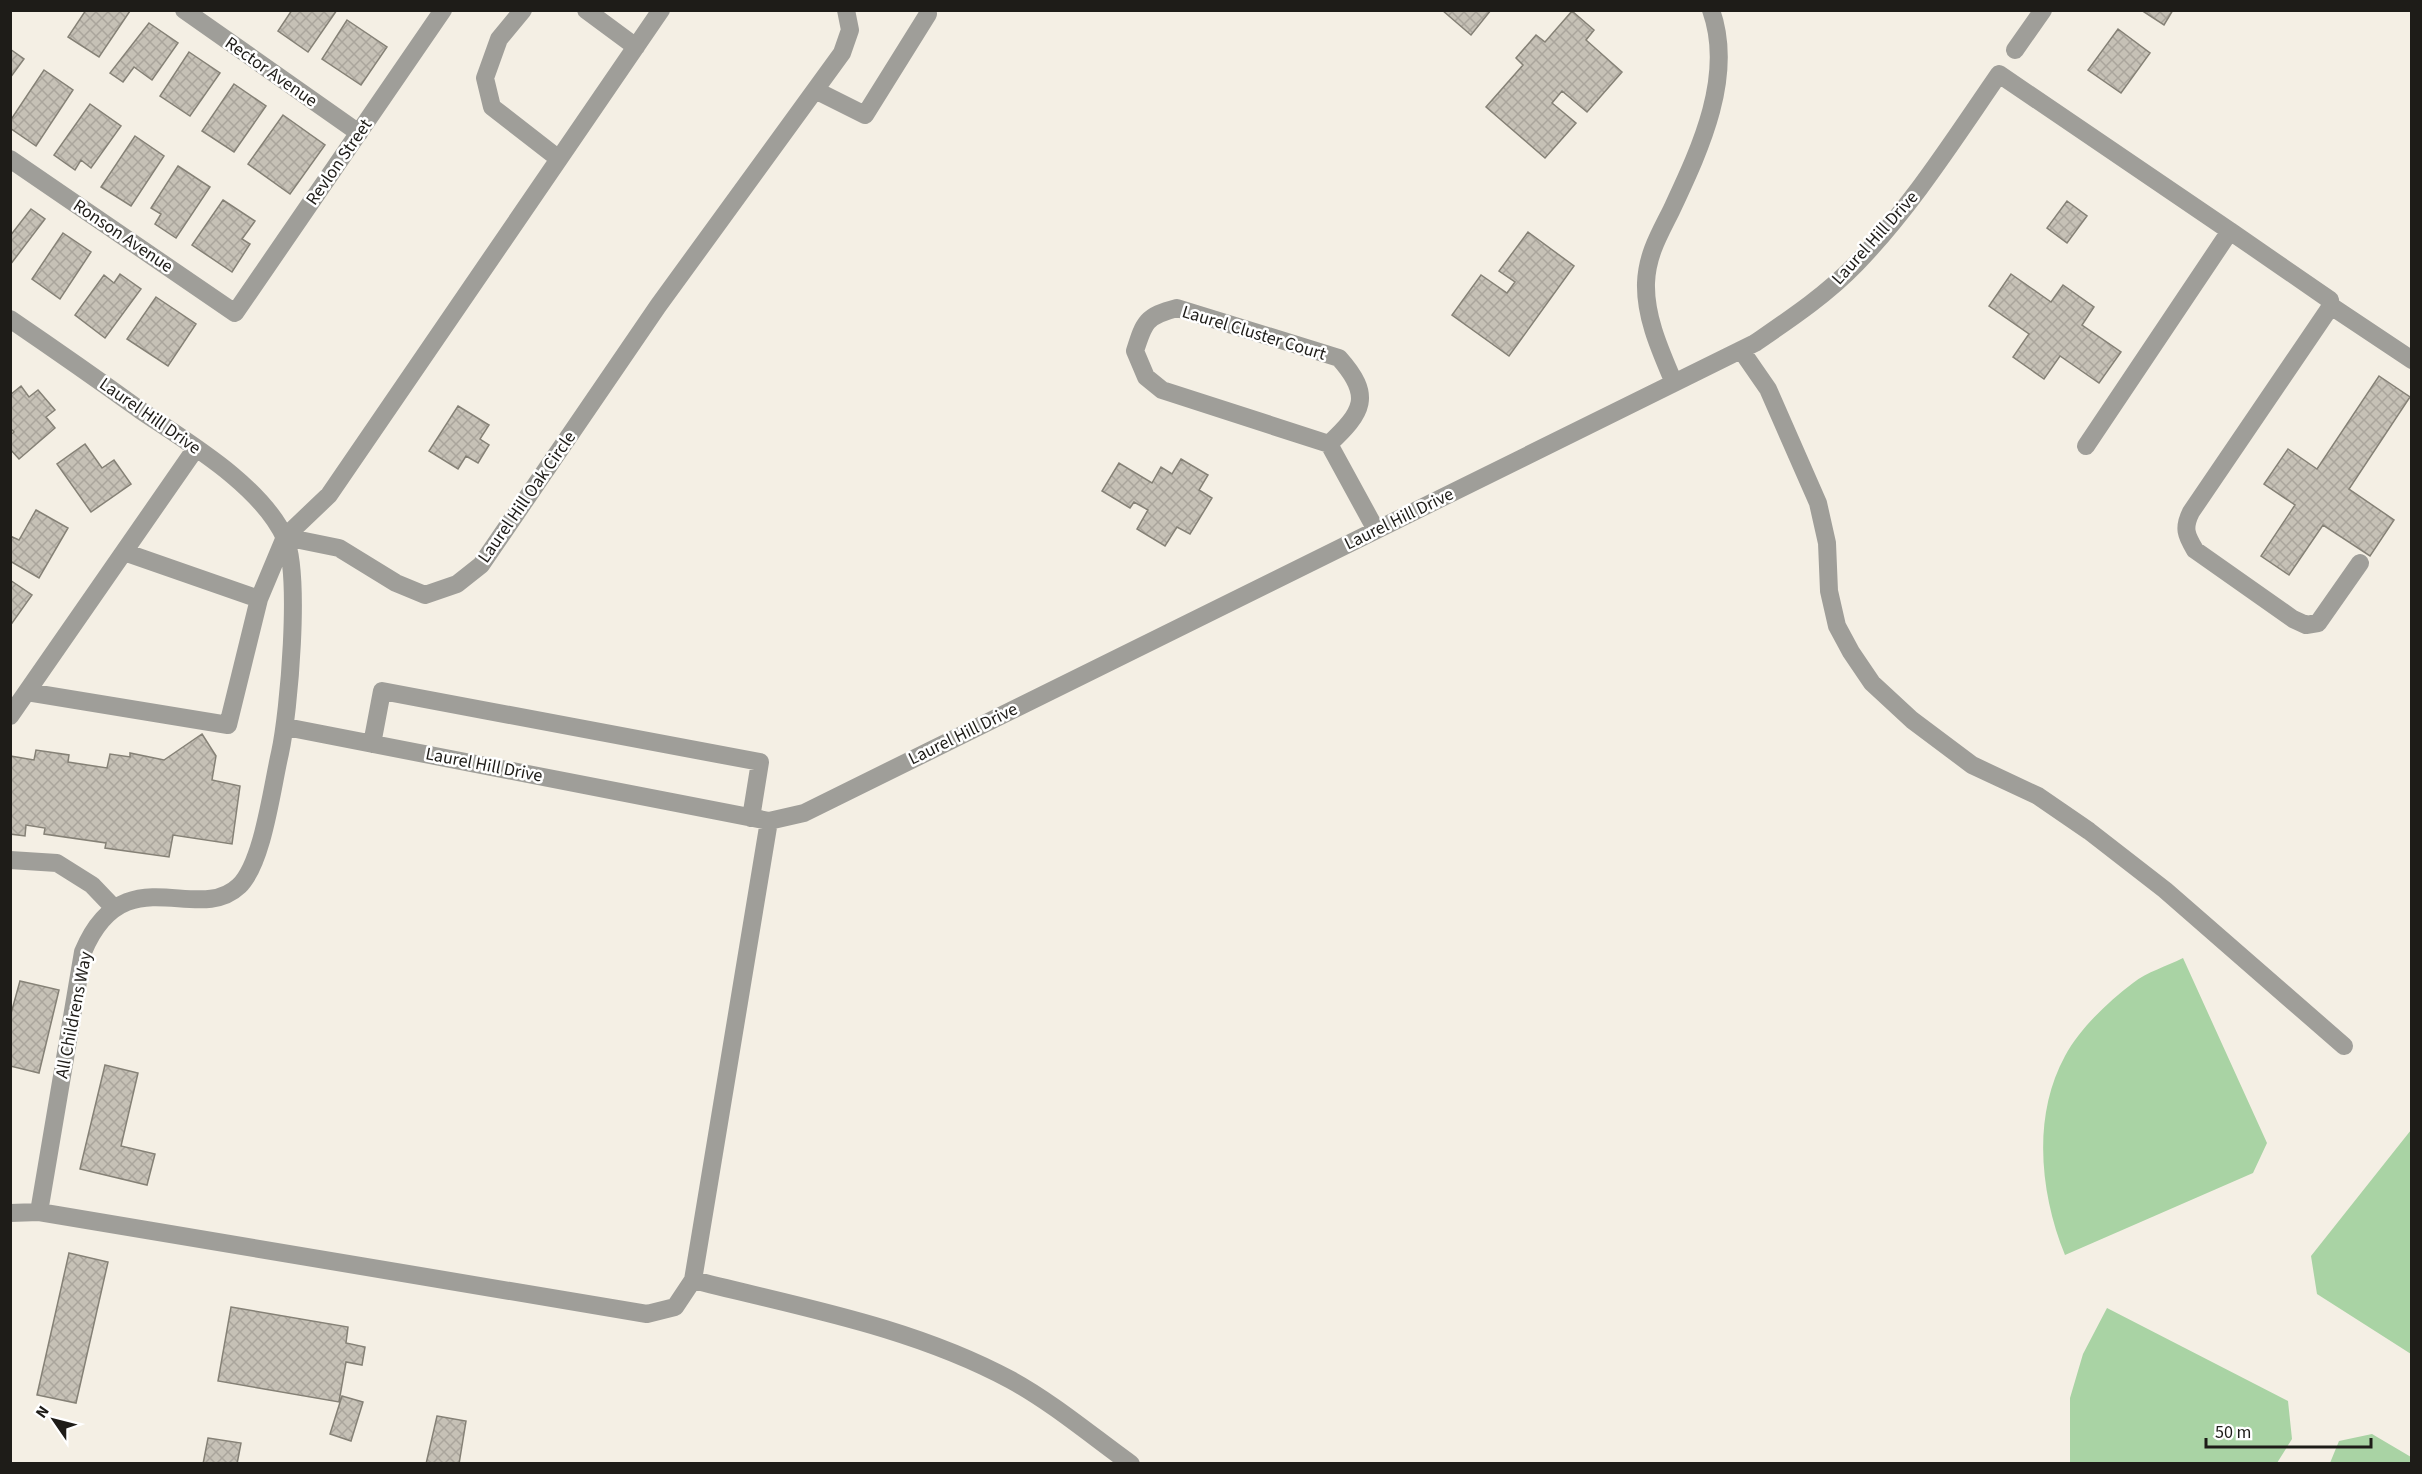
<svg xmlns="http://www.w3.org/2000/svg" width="2422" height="1474" viewBox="0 0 2422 1474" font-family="'Source Sans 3',sans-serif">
	<defs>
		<pattern id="building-cross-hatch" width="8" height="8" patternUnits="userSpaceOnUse" patternTransform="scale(1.5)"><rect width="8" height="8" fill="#c6c1b6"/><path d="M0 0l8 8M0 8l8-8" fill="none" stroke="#aaa59c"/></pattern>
	</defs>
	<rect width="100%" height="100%" fill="#f4efe4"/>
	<path fill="#a9d3a4" d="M2183 958 2267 1143 2253 1173 2065 1255C2040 1194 2032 1116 2065 1056 2080 1028 2108 1002 2133 983 2147 972 2167 966 2183 958Z
		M2411 1130V1354L2317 1294 2311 1256Z
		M2107 1308 2288 1401 2292 1439 2277 1463H2070V1398L2083 1354Z
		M2372 1434 2411 1457V1463H2330L2339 1441Z"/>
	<path fill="url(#building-cross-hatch)" stroke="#858176" stroke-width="1.5" d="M86 10 130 11 99 57 68 37Z
		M292 10H337L308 52 278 31Z
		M1442 10H1491L1471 35Z
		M2141 10H2173L2164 25Z
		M1572 11 1594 30 1586 40 1622 72 1587 112 1562 91 1552 103 1576 123 1545 158 1486 107 1523 65 1516 58 1536 35 1545 42Z
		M347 20 387 47 361 85 322 59Z
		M149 23 178 43 152 80 134 67 123 82 110 73Z
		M2118 29 2150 53 2121 93 2088 70Z
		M10 49 24 59 10 78Z
		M189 52 220 73 190 116 160 96Z
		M44 70 73 90 36 146 10 128V121Z
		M234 84 266 106 234 152 202 131Z
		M90 104 121 126 91 168 81 160 75 170 54 155Z
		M283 115 325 145 290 194 248 164Z
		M135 136 164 156 131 206 101 187Z
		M178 166 210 187 176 238 155 224 161 214 151 208Z
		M223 200 255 221 242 239 250 244 232 272 192 245Z
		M2067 201 2087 216 2067 243 2047 228Z
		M31 209 45 219 10 265V236Z
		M1528 232 1574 266 1509 356 1452 315 1481 275 1507 293 1515 282 1499 271Z
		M63 233 91 252 60 299 32 279Z
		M120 274 141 289 105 338 75 315 104 275 114 283Z
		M2011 274 2051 302 2063 285 2094 307 2082 325 2121 352 2099 383 2060 356 2044 379 2013 357 2029 334 1989 306Z
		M156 297 196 324 168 366 127 339Z
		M2379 376 2410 397 2349 489 2394 520 2370 556 2323 525 2289 575 2261 556 2295 505 2264 484 2288 449 2317 469Z
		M21 386 29 397 38 390 55 410 46 417 55 428 19 459 10 449V435L14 432 10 428V395Z
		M458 406 489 425 480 439 489 445 478 463 466 456 458 469 429 451Z
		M85 444 102 468 114 460 131 484 91 512 57 464Z
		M1181 459 1208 475 1199 490 1212 498 1190 534 1177 527 1165 546 1137 529 1148 510 1134 502 1130 508 1102 491 1119 463 1152 483 1161 467 1172 474Z
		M36 510 68 528 39 578 10 561V536L19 540Z
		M10 580 32 595 10 626Z
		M202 734 216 756 212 780 240 786 232 844 173 835 169 857 105 848 106 843 44 834 45 828 26 825 25 836 10 834V756L34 760 36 750 69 755 68 762 107 768 110 754 130 757V753L164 760Z
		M20 981 59 990 39 1073 10 1066V1017Z
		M105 1065 138 1073 121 1146 155 1154 147 1185 80 1169Z
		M69 1253 108 1262 76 1403 37 1395Z
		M231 1307 348 1327 346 1343 365 1347 362 1365 346 1362 339 1402 218 1381Z
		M342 1396 363 1402 351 1441 330 1434Z
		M437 1416 466 1421 459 1464H426Z
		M208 1438 241 1443 237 1464H203Z"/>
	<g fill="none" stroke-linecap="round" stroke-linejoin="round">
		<path stroke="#9f9e99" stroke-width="18" d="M184 10 359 133
			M523 10 499 39 485 78 492 107 559 159
			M586 10 636 47
			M2015 50 2043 10
			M815 90 865 115 928 14
			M10 159 235 313 443 10
			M2230 231 2330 300 2331 306 2191 512C2183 528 2186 535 2195 550L2293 619 2306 625 2318 623 2360 563
			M2331 306 2412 360
			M1177 308 1339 358C1373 396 1363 412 1329 444L1162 390 1146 377 1135 351C1144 322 1146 316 1177 308Z
			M10 319C54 349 97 379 140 410 187 442 261 485 285 538 301 575 289 711 280 753 272 787 263 863 239 886 197 926 124 854 83 952L39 1212
			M1741 350 1768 389 1818 503 1827 543 1829 591 1837 626 1851 652 1872 683 1912 720 1972 765 2038 796 2089 831 2165 890 2344 1046
			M1674 383C1661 352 1645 318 1646 283 1647 255 1659 235 1671 211 1699 151 1735 77 1711 10
			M1329 444 1376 530
			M285 537 339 548 396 583 425 595 457 584 481 565 658 306 842 53 850 30 846 10
			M124 552 259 599
			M27 692 228 725 259 599 285 537 329 495 661 10
			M10 716 196 448
			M286 727 769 821 804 813 1755 343C1790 319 1826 295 1856 264 1911 207 1954 139 1999 74L2230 231 2086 446
			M372 744 382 691 760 762 751 818
			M10 860 57 863 92 885 114 908
			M10 1213 39 1212 647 1314 675 1307 693 1280 769 821
			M693 1280C800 1307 913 1327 1011 1380 1053 1403 1092 1436 1131 1464"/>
	</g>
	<g text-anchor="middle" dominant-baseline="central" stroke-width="5" stroke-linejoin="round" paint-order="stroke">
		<g font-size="18" fill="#1e1c18" stroke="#fff">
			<text transform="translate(271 72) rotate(35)">Rector Avenue</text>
			<text transform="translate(339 162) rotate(-55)">Revlon Street</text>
			<text transform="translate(123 236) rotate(34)">Ronson Avenue</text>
			<text transform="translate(1875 238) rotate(-48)">Laurel Hill Drive</text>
			<text transform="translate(1254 333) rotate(17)">Laurel Cluster Court</text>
			<text transform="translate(150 416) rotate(35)">Laurel Hill Drive</text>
			<text transform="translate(527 497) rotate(-55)">Laurel Hill Oak Circle</text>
			<text transform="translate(1399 519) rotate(-26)">Laurel Hill Drive</text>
			<text transform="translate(963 734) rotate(-26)">Laurel Hill Drive</text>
			<text transform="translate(484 765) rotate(11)">Laurel Hill Drive</text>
			<text transform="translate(74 1015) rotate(-79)">All Childrens Way</text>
		</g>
	</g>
	<rect width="2422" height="1474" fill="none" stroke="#1e1c18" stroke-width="24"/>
	<g transform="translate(54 1420) rotate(305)" stroke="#ffffff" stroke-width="4.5" paint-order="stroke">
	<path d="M0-4.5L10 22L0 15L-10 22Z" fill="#1e1c18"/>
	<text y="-9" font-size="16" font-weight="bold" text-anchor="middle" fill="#1e1c18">N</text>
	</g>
	<path d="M2206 1438v9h165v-9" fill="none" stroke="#1e1c18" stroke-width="3"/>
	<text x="2215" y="1438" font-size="18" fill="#1e1c18" stroke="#ffffff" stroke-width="4.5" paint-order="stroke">50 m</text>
</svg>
